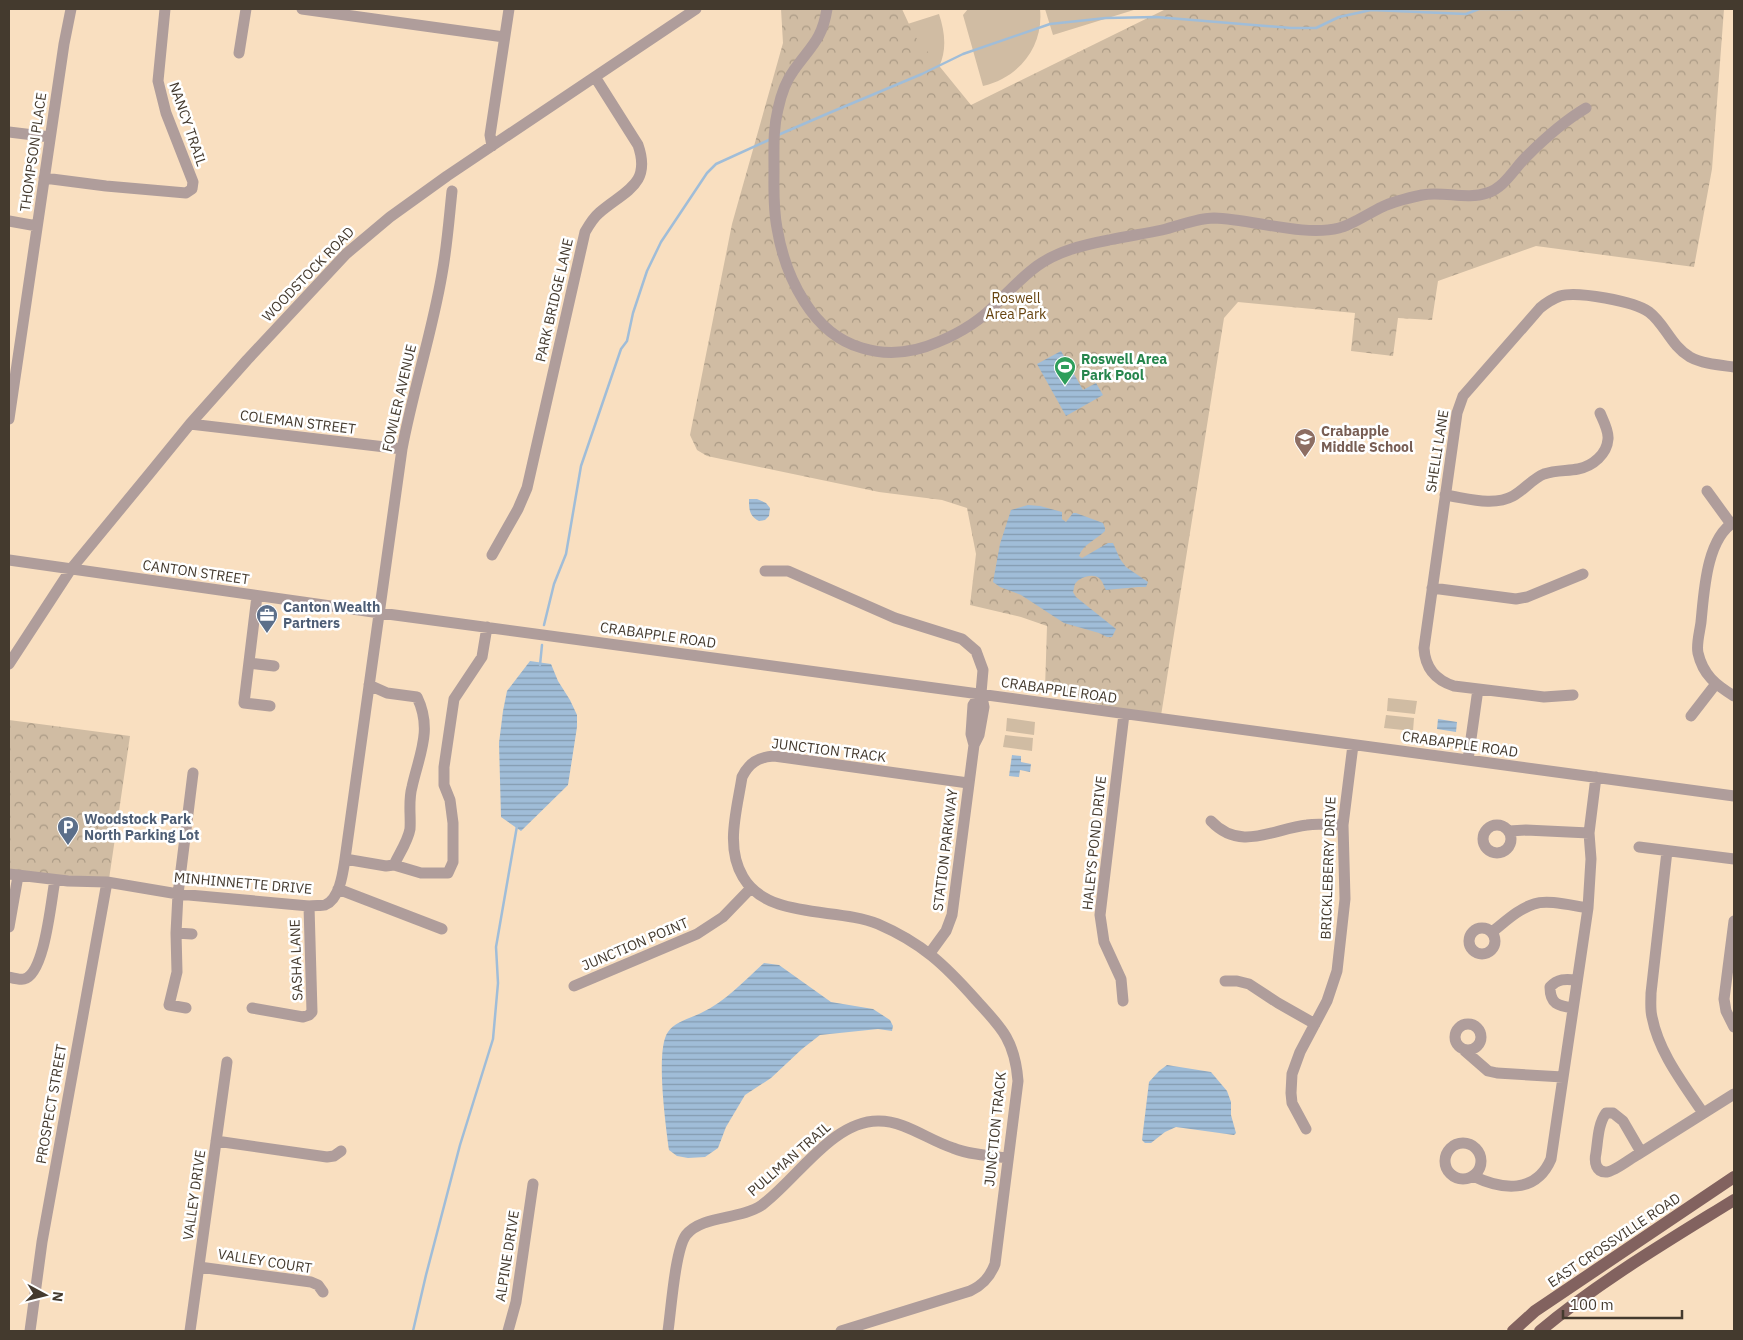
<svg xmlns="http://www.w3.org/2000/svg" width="1743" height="1340" viewBox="0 0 1743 1340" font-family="'IBM Plex Sans',sans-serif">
	<defs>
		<pattern id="forest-crowns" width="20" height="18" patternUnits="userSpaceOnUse" patternTransform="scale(1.25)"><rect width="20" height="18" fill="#d0bca3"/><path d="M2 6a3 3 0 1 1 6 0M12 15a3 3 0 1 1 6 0" fill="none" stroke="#aa9a85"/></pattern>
		<pattern id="water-rules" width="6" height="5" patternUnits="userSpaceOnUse" patternTransform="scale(1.25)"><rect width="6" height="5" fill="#a0bdd8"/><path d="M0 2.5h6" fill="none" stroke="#849bb0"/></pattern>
	</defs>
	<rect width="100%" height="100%" fill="#f9dfc0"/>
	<path fill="#d0bca3" d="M968 9H1040C1044 46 1019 78 983 86L963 15Z
		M1045 9H1137L1053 35Z
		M939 14C945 32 947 50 939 67L873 35Z
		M1388 698 1417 701 1415 714 1387 711Z
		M1386 715 1414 718 1413 731 1384 728Z
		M1007 718 1035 722 1034 735 1006 731Z
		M1005 735 1033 738 1032 751 1003 747Z"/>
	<path fill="url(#forest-crowns)" d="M781 9H902L914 35 971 105 1166 9H1724L1712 169 1694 267 1536 246 1438 281 1432 320 1398 318 1393 356 1351 351 1355 313 1238 302 1224 318 1160 722 1045 689 1047 626 1021 617 970 605 976 554 967 508 942 500 879 492 707 456 697 450 690 435 732 224 783 43Z
		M9 720 130 736 108 886 9 871Z"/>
	<path fill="url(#water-rules)" d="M1061 351 1083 390 1096 383 1103 395 1066 416 1037 364Z
		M749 499H757L766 503 770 508 769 516 765 520 759 521C749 516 749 509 749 499Z
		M1028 505 1040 506 1062 512V519L1066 522 1073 513H1076L1103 523 1105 528V531C1096 540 1083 544 1079 556L1082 558 1108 543H1113L1120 559 1126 567 1148 582 1146 587H1138L1106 590C1104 587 1103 582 1100 579 1094 572 1079 577 1075 584 1074 586 1074 589 1073 592L1076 597 1116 629 1112 637H1107L1099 633 1064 623 1021 595 1000 587 993 582 1000 544 1011 510Z
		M530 661 551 664 558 681 570 700 577 715V727L568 785 521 831 501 817 499 743 503 711 507 691Z
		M1438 719 1457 722 1456 732 1437 729Z
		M1012 755 1021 756V762L1031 764 1030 772 1020 770 1019 777 1009 776Z
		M764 963 779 965 831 1002 873 1009 890 1020 893 1026 892 1031 878 1029 820 1035 802 1049 771 1078 745 1095 726 1127 718 1148 705 1157 688 1158 677 1156 669 1150C666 1127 655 1049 668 1032 674 1022 691 1018 701 1013 726 1001 744 981 764 963Z
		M1167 1065 1211 1072 1227 1091 1231 1102V1115L1236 1133 1234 1135 1176 1127 1165 1132 1151 1143H1145L1142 1140 1149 1082 1159 1071Z"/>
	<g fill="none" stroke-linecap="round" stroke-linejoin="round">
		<path stroke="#a0bdd8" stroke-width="2.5" d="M778 135 829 113 922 74 963 54 1050 24 1106 18 1156 17 1291 28H1316L1339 17 1371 10 1466 14 1479 9H1522
			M544 625 554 584 566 554 581 466 621 349 627 341 633 313 647 271 661 242 707 173 716 164 771 139
			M540 665 542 645
			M413 1331 426 1275 460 1145 493 1039 498 983 496 947 517 826"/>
		<path stroke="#af9d9b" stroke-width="11" d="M302 9 504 37
			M827 9C822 40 811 46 794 70 785 82 781 95 778 109 773 129 774 148 774 168 774 188 773 208 777 228 785 276 812 334 862 348 888 356 913 353 938 342 960 333 981 320 997 303 1010 290 1022 277 1037 266 1058 251 1083 245 1109 240 1127 236 1144 234 1162 230 1179 226 1197 218 1214 218 1252 219 1303 237 1339 228 1352 225 1369 213 1382 207 1394 201 1408 198 1422 195 1443 191 1467 200 1487 193 1504 188 1514 169 1526 157 1544 139 1564 121 1586 108
			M239 53 246 9
			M9 132 50 137
			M492 146 490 135 509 9
			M44 178 106 186 186 193 192 189 193 182 166 113 158 81 165 9
			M9 221 37 226
			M9 419 64 44 71 9
			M190 424 402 449
			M1707 491 1731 524
			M1445 495C1467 498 1493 507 1513 496 1524 490 1532 479 1544 474 1555 470 1567 471 1578 469 1593 466 1607 454 1608 439 1609 431 1603 420 1600 413
			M1734 522C1706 539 1704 593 1701 622 1700 631 1696 644 1698 653 1703 675 1716 685 1734 696
			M492 555 518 509 527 488 585 232C589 225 593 218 599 213 624 191 652 185 638 145L595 77
			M9 560 380 613 1734 796
			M765 571H788L895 618 962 639 976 651 983 670 981 693 984 707 979 735 974 745 952 915 946 931 930 953
			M1432 588 1516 599 1527 597 1583 574
			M257 596 244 703 270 706
			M249 663 274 666
			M9 664 71 569 150 473 190 424 247 360 346 254 390 217 447 176 696 9
			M369 685 387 693 417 697C433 730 419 755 412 787 408 801 411 815 410 829 408 841 399 854 394 865L421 873H448L453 862V823L450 800 444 785V767L454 699 482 657 487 627
			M1573 695 1544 697 1454 686C1435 680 1425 667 1424 648L1457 413 1463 396 1540 308C1546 303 1552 299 1560 296 1577 291 1634 301 1649 312 1665 324 1671 346 1690 357 1703 364 1719 365 1734 367
			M1691 716 1715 685
			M974 745 971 734 973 705 981 693
			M1468 760 1478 689
			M1211 821C1240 852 1273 829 1307 825 1318 823 1331 825 1343 825
			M1483 839a14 14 0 1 1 28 0a14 14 0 1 1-28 0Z
			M1509 831 1526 830 1589 833
			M1639 847 1734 859
			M1667 851 1651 993C1651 1001 1650 1009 1652 1017 1659 1053 1683 1083 1703 1113
			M345 859 386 866 394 865
			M9 874 68 881 107 882 178 894 309 906C314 905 321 906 325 905 340 899 343 872 345 859L402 449C413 390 432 333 442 274 447 247 449 219 452 191
			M338 889 442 929
			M1734 921 1724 999 1726 1011 1734 1027
			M9 927 18 876
			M1469 941a13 13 0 1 1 26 0a13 13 0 1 1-26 0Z
			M1492 932C1505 922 1518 909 1534 904 1548 899 1573 906 1588 908
			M176 933 192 934
			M9 977C13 978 20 980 24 979 45 974 51 900 55 880
			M1225 981H1237L1249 984 1278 1003 1315 1024
			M574 986 697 934 723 917 751 888
			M1123 1001 1121 979 1104 942 1100 915 1124 714
			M186 1008 169 1005 177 972 176 933 178 894 193 773
			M252 1008 303 1017 309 1015 312 1012 309 906
			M1573 1008C1558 1006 1550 1004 1550 987 1558 978 1566 979 1577 980
			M1455 1037a13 13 0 1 1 26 0a13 13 0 1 1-26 0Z
			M1465 1051 1488 1071 1497 1073 1563 1077
			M1306 1129 1292 1103 1291 1093 1292 1074 1300 1052 1327 1001 1337 971 1345 899 1343 825 1353 745
			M216 1141 327 1157 334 1156 341 1151
			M1445 1161a18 18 0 1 1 36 0a18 18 0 1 1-36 0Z
			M1641 1152 1623 1121 1613 1113H1606C1598 1124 1598 1140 1596 1153 1594 1162 1596 1173 1607 1172 1615 1171 1630 1159 1637 1155 1669 1135 1702 1114 1734 1094
			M1473 1176C1502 1190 1536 1194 1551 1159L1588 908 1591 859 1589 833 1596 777
			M199 1267 311 1282 318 1285 323 1292
			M30 1331 42 1242 107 882
			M190 1331 227 1062
			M508 1331 516 1302 533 1184
			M668 1331C671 1311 675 1250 686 1235 702 1215 740 1220 762 1205 797 1179 833 1120 879 1121 905 1121 928 1140 953 1148 971 1155 990 1156 1008 1158
			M841 1331 970 1291C983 1285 990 1277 995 1264L1018 1081C1015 1041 1002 1028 976 1000 945 965 922 943 878 924 837 907 768 920 743 877 725 847 737 810 742 777 749 763 758 757 774 756L968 783"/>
		<path stroke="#82625f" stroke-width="12" d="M1513 1331 1535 1311 1734 1177
			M1540 1331C1600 1281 1668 1241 1734 1200"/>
	</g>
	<defs>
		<g id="stadium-pin" transform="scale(1.125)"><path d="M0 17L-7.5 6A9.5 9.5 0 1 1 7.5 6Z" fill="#2e9e5b" stroke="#fff"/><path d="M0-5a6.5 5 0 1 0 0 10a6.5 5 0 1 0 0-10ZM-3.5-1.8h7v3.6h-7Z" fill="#fff"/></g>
		<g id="school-pin" transform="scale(1.125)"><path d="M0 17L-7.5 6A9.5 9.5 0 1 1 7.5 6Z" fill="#8d6e63" stroke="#fff"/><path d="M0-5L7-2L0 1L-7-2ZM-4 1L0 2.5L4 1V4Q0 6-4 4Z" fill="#fff"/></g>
		<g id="office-pin" transform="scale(1.125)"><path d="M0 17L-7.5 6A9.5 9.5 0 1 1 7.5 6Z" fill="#5c6f8a" stroke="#fff"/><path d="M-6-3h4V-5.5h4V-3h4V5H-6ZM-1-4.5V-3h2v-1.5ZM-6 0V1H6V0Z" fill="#fff"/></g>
		<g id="parking-pin" transform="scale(1.125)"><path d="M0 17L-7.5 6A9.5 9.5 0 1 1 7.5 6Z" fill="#5c6f8a" stroke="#fff"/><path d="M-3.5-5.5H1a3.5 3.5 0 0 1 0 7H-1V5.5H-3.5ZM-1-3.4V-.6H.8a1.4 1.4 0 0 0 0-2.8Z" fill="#fff"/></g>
	</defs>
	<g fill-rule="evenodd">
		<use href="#stadium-pin" x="1065" y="367"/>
		<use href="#school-pin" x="1305" y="439"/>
		<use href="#office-pin" x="267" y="615"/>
		<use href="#parking-pin" x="68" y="827"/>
	</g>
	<g text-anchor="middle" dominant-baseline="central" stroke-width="5" stroke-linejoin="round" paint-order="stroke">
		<g font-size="14" fill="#443a2e" stroke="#fff">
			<text transform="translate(188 124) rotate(71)">NANCY TRAIL</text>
			<text transform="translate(33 152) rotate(-82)">THOMPSON PLACE</text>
			<text transform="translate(308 274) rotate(-46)">WOODSTOCK ROAD</text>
			<text transform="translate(554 300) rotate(-77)">PARK BRIDGE LANE</text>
			<text transform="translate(399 398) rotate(-77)">FOWLER AVENUE</text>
			<text transform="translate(298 422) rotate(7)">COLEMAN STREET</text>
			<text transform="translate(1437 451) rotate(-81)">SHELLI LANE</text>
			<text transform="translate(196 572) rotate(8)">CANTON STREET</text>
			<text transform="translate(658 635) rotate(8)">CRABAPPLE ROAD</text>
			<text transform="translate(1059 690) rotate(8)">CRABAPPLE ROAD</text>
			<text transform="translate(1460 744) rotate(8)">CRABAPPLE ROAD</text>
			<text transform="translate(829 750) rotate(7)">JUNCTION TRACK</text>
			<text transform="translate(1094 843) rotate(-84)">HALEYS POND DRIVE</text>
			<text transform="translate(945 850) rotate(-83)">STATION PARKWAY</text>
			<text transform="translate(1328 868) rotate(-88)">BRICKLEBERRY DRIVE</text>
			<text transform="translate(243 883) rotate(5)">MINHINNETTE DRIVE</text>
			<text transform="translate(635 944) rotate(-23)">JUNCTION POINT</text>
			<text transform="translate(296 960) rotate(-92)">SASHA LANE</text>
			<text transform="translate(51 1104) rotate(-80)">PROSPECT STREET</text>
			<text transform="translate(995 1129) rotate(-84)">JUNCTION TRACK</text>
			<text transform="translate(789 1159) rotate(-41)">PULLMAN TRAIL</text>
			<text transform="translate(194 1195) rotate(-82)">VALLEY DRIVE</text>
			<text transform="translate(1614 1240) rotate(-34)">EAST CROSSVILLE ROAD</text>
			<text transform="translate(507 1256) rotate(-81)">ALPINE DRIVE</text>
			<text transform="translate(265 1261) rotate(9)">VALLEY COURT</text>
		</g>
		<g font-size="14" fill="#674410" stroke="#fff">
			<text x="1016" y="298">Roswell<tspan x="1016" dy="16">Area Park</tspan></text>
		</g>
		<g font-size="14" font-weight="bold" fill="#27864d" stroke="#fff" text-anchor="start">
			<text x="1081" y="359">Roswell Area<tspan x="1081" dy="16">Park Pool</tspan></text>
		</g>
		<g font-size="14" font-weight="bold" fill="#785e54" stroke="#fff" text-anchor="start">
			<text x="1321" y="431">Crabapple<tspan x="1321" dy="16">Middle School</tspan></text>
		</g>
		<g font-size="14" font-weight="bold" fill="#4e5e75" stroke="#fff" text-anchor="start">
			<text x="283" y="607">Canton Wealth<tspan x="283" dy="16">Partners</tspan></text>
			<text x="84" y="819">Woodstock Park<tspan x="84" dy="16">North Parking Lot</tspan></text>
		</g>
	</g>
	<rect width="1743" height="1340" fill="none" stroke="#443a2e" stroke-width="20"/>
	<g transform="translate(45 1295) rotate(97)" stroke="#ffffff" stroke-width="4" paint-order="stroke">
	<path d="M0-4L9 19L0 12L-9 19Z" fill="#443a2e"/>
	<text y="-8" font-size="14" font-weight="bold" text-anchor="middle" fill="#443a2e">N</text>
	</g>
	<path d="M1563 1310v8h119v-8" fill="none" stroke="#443a2e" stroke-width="2.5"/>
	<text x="1570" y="1310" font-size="15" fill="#443a2e" stroke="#ffffff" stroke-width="4" paint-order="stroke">100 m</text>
</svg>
